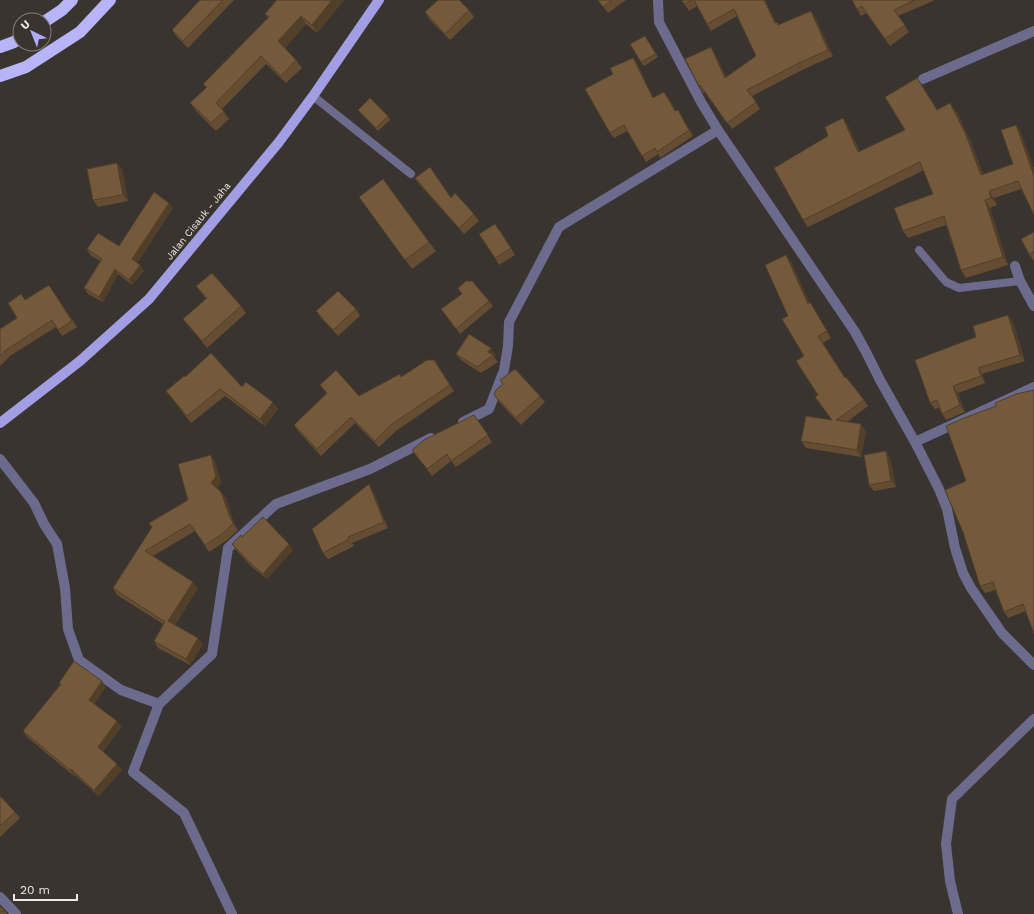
<svg xmlns="http://www.w3.org/2000/svg" width="1034" height="914" viewBox="0 0 1034 914" font-family="'Work Sans',sans-serif">
	<rect width="100%" height="100%" fill="#39342f"/>
	<g fill="none" stroke-linecap="round" stroke-linejoin="round">
		<path stroke="#6c6b8d" stroke-width="8" d="M313 96 411 174
			M919 250 946 282 959 288 1020 281"/>
		<path stroke="#6c6b8d" stroke-width="10" d="M658 0 659 22 701 102 718 130 855 332 866 352 880 380 915 442 939 489 947 509 955 548 963 573 971 588 1002 633 1034 665
			M923 79 1034 31
			M1015 266 1020 281 1034 306
			M463 422 489 409 504 370 508 346 509 322 559 227 718 130
			M915 442 1034 387
			M0 459 34 503 44 524 57 544 65 588 68 629 79 660 121 690 159 704
			M0 897 16 914
			M232 914 184 813 133 772 159 704 212 654 228 548 276 504 370 469 431 438
			M958 914 950 881 946 844 952 799 1034 719"/>
		<path stroke="#a19ee3" stroke-width="10" d="M0 423 80 361 149 299 279 142 313 96 379 0"/>
		<path stroke="#b7b5f7" stroke-width="12" d="M44 22 62 10 72 0
			M0 47 14 42 20 38
			M0 76 26 67 80 32 110 0"/>
	</g>
	<path fill="#644d33" d="M200 0H234L188 48 176 36 172 30Z
		M276 0H344L317 33 306 24 285 48 296 60 302 68 286 83 266 64 222 109 229 119 216 131 196 111 190 103 206 88 203 84 268 18 265 14Z
		M598 0H626L608 13Z
		M682 0H765L776 23 777 22 779 25 815 17 833 56 802 70 752 96 760 109 732 129 705 92 703 93 699 86 715 54 726 77 756 56 737 16 711 31 707 24 697 6 689 11Z
		M852 0H933V1L898 16 909 32 890 46 866 13 861 16Z
		M469 10 474 17 450 40 429 19 425 12Z
		M645 36 658 57 644 66 641 62Z
		M633 58 637 63 653 98 664 92 676 111 678 110 681 115 693 136 660 158 658 154 646 162 627 131 614 138 610 133 613 74Z
		M917 78 937 110 956 111 970 140 983 174 1013 164 1016 125 1021 133 1034 169V215L1021 189 994 198 997 205 990 208 1008 265 966 278 961 270 946 225 908 238 903 231 933 194 924 170 808 227 803 220 828 136 843 118 848 126 860 152 905 130Z
		M358 110 388 116 390 120 378 131 360 113Z
		M117 163 122 169 128 201 98 207 93 200Z
		M415 178 451 197 474 214 479 221 464 234 419 184Z
		M359 197 429 242 436 251 412 269Z
		M169 203 173 208 137 263 144 271 132 285 118 274 103 302 88 294 84 288 100 261 90 255 87 249 119 246Z
		M500 230 515 255 499 265 495 258Z
		M1034 232V261L1029 254Z
		M791 262 809 303 810 302 814 309 831 338 823 343 845 378 864 400 868 406 847 422 866 431 861 457 806 448 801 441 832 420 818 395 788 316Z
		M49 285 77 327 62 336 56 327 10 356 0 366V329L17 318 26 299Z
		M196 286 241 306 246 313 207 348 188 325 183 319 206 299Z
		M458 288 489 301 493 306 460 334 441 309 462 294Z
		M356 309 360 316 338 336 321 318 316 311Z
		M1013 322 1025 361 982 374 985 383 958 393 965 412 946 420 942 414 939 408 935 409 930 403 976 337Z
		M456 354 496 355 494 357 498 362 481 373 461 360Z
		M434 360 454 391 396 431 379 447 355 423 321 456 298 431 294 425 327 394 320 385 359 396 400 374 402 377Z
		M185 377 242 387 278 409 265 426 225 396 191 423 166 391Z
		M500 380 540 396 545 402 521 425 499 402 494 395 503 384Z
		M1034 390V634L1026 611 1008 618 1004 612 995 590 985 593 980 586 966 481 996 406Z
		M474 415 492 442 456 467 451 461 432 476 412 450Z
		M886 451 890 458 896 487 874 491 869 485Z
		M211 455 215 462 221 483 217 488 226 498 234 524 238 530 227 540 209 552 195 531 153 556 198 588 175 625 203 644 190 665 158 648 154 641 163 624 117 595 113 588 188 500Z
		M373 491 388 528 352 543 354 546 328 559 323 553Z
		M242 537 289 544 293 550 267 579 251 566 236 550 232 544Z
		M59 683 106 687 94 704 117 721 121 727 103 752 122 770 99 796 75 775 74 776 27 737 23 731 60 685Z
		M0 796 15 812 20 818 0 837Z
		M0 906 4 910 7 914H0Z"/>
	<path fill="#513f29" d="M332 0H344L317 33 312 25Z
		M764 0H765L780 30 775 23Z
		M811 11 815 17 833 56 828 50Z
		M301 16 306 24 284 49 278 41Z
		M711 47 715 54 730 85 725 78Z
		M633 58 637 63 656 104Z
		M917 78 922 85 942 117 937 110Z
		M664 92 668 97 679 116 675 111Z
		M950 103 956 111 970 140 987 182 981 175Z
		M678 110 681 115 693 136 689 130Z
		M843 118 848 126 863 160 858 152Z
		M1016 125 1021 133 1034 169V176Z
		M117 163 122 169 128 201 123 195Z
		M989 191 994 198 997 205 991 198Z
		M985 200 990 208 1008 265 1003 257Z
		M169 203 173 208 136 265 132 259Z
		M786 255 791 262 813 310 808 304Z
		M140 265 144 271 132 285 129 280Z
		M115 269 118 274 103 302 99 297Z
		M1008 315 1013 322 1025 361 1020 355Z
		M491 348 496 355 494 357 493 355 488 352Z
		M978 368 982 374 985 383 981 376Z
		M953 386 958 393 965 412 960 405Z
		M273 402 278 409 265 426 260 419Z
		M861 424 866 431 861 457 857 450Z
		M886 451 890 458 896 487 891 481Z
		M211 455 215 462 221 483 216 489 211 483Z
		M369 484 373 491 388 528 384 522Z
		M221 492 226 498 234 524 238 530 230 517Z
		M289 544 293 550 267 579 263 574Z
		M193 582 198 588 173 628 168 621Z
		M198 638 203 644 190 665 186 659Z
		M102 681 106 687 93 706 89 700Z
		M117 721 121 727 102 753 98 747Z
		M117 764 122 770 99 796 94 790Z
		M71 769 75 775 74 776 70 770Z"/>
	<path fill="#745a3b" stroke="#513f29" d="M200 0H223L183 41 172 30Z
		M277 0H332L312 25 301 16 278 41 296 60 281 76 261 56 216 103 224 111 211 123 190 103 207 87 203 84 269 17 265 14Z
		M438 0H459L469 10 445 34 425 12Z
		M598 0H612L603 7Z
		M682 0H692L684 4Z
		M694 0H764L775 23 777 22 778 25 811 11 828 50 797 64 747 90 756 102 727 123 700 85 699 86 685 59 711 47 725 78 756 56 734 9 707 24Z
		M852 0H915L894 10 905 25 885 39 862 6 857 9Z
		M645 36 656 54 641 62 630 44Z
		M633 58 653 98 664 92 675 111 678 110 689 130 657 152 655 148 642 156 624 125 610 133 585 89 613 74 610 68Z
		M917 78 937 110 950 103 965 133 981 175 1013 164 1001 130 1016 125 1034 176V215L1018 181 989 191 991 198 985 200 1003 257 961 270 944 216 903 231 894 208 933 194 920 162 803 220 774 168 828 136 825 127 843 118 858 152 905 130 885 97Z
		M370 98 388 116 376 128 358 110Z
		M117 163 123 195 93 200 87 169Z
		M430 167 451 198 455 193 474 214 459 228 415 178Z
		M383 179 429 242 405 260 359 197Z
		M154 192 169 203 132 259 140 265 129 280 115 269 99 297 84 288 102 259 87 249 98 233 119 246Z
		M495 224 511 248 495 258 479 234Z
		M1034 232V252L1029 254 1021 239Z
		M786 255 808 304 810 302 827 331 818 336 845 378 846 377 864 400 836 420 861 424 857 450 801 441 806 416 832 420 815 397 818 395 796 361 804 356 782 319 788 316 765 265Z
		M212 273 241 306 202 341 183 319 207 298 196 286Z
		M466 281H472L489 301 456 329 441 309 462 294 458 288Z
		M49 285 72 321 58 330 52 320 6 350 0 356V329L17 318 8 303 21 294 25 300Z
		M338 291 356 309 333 330 316 311Z
		M1008 315 1020 355 978 368 981 376 953 386 960 405 942 414 937 400 930 403 915 360 976 337 973 326Z
		M469 334 491 348 488 352 493 355 477 367 456 354Z
		M211 353 242 387 246 382 273 402 260 419 220 389 187 416 166 391 184 376 185 377Z
		M427 360H434L450 385 392 424 375 441 351 417 317 449 294 425 327 393 320 385 336 370 359 396 400 374 401 377Z
		M515 369 540 396 516 418 494 395 496 390 503 384 500 380Z
		M1034 390V634L1023 604 1004 612 993 582 980 586 963 532 945 490 966 481 946 426 964 418 996 406 995 403 1016 394Z
		M474 415 488 435 451 461 447 454 427 469 412 450 424 440Z
		M886 451 891 481 869 485 864 455Z
		M211 455 216 477 211 483 221 492 230 517 233 523 222 534 205 545 190 524 145 551 193 582 168 621 198 638 186 659 154 641 165 622 113 588 152 527 149 523 188 500 178 464Z
		M369 484 384 522 348 537 349 539 323 553 312 529Z
		M263 517 289 544 263 574 247 560 232 544 241 535 242 537Z
		M74 661 102 681 89 700 117 721 98 747 117 764 94 790 71 769 70 770 23 731 61 684 59 683Z
		M0 796 15 812 0 826Z
		M0 906 4 910 0 912Z"/>
	<g text-anchor="middle" dominant-baseline="central" stroke-width="4" stroke-linejoin="round" paint-order="stroke">
		<g font-size="10" fill="#ede9e6" stroke="#39342f">
			<text transform="translate(198 221) rotate(-51)">Jalan Cisauk - Jaha</text>
		</g>
	</g>
	<g transform="translate(32 32) rotate(317)"><circle r="19" fill="#39342f" stroke="#817c78"/>
	<path d="M0-3L7 15L0 10L-7 15Z" fill="#b1adfa"/>
	<text y="-6" font-size="11" font-weight="bold" text-anchor="middle" fill="#ede9e6">U</text>
	</g>
	<path d="M14 894v6h63v-6" fill="none" stroke="#ede9e6" stroke-width="2"/>
	<text x="20" y="894" font-size="12" fill="#ede9e6" stroke="#39342f" stroke-width="3" paint-order="stroke">20 m</text>
</svg>
